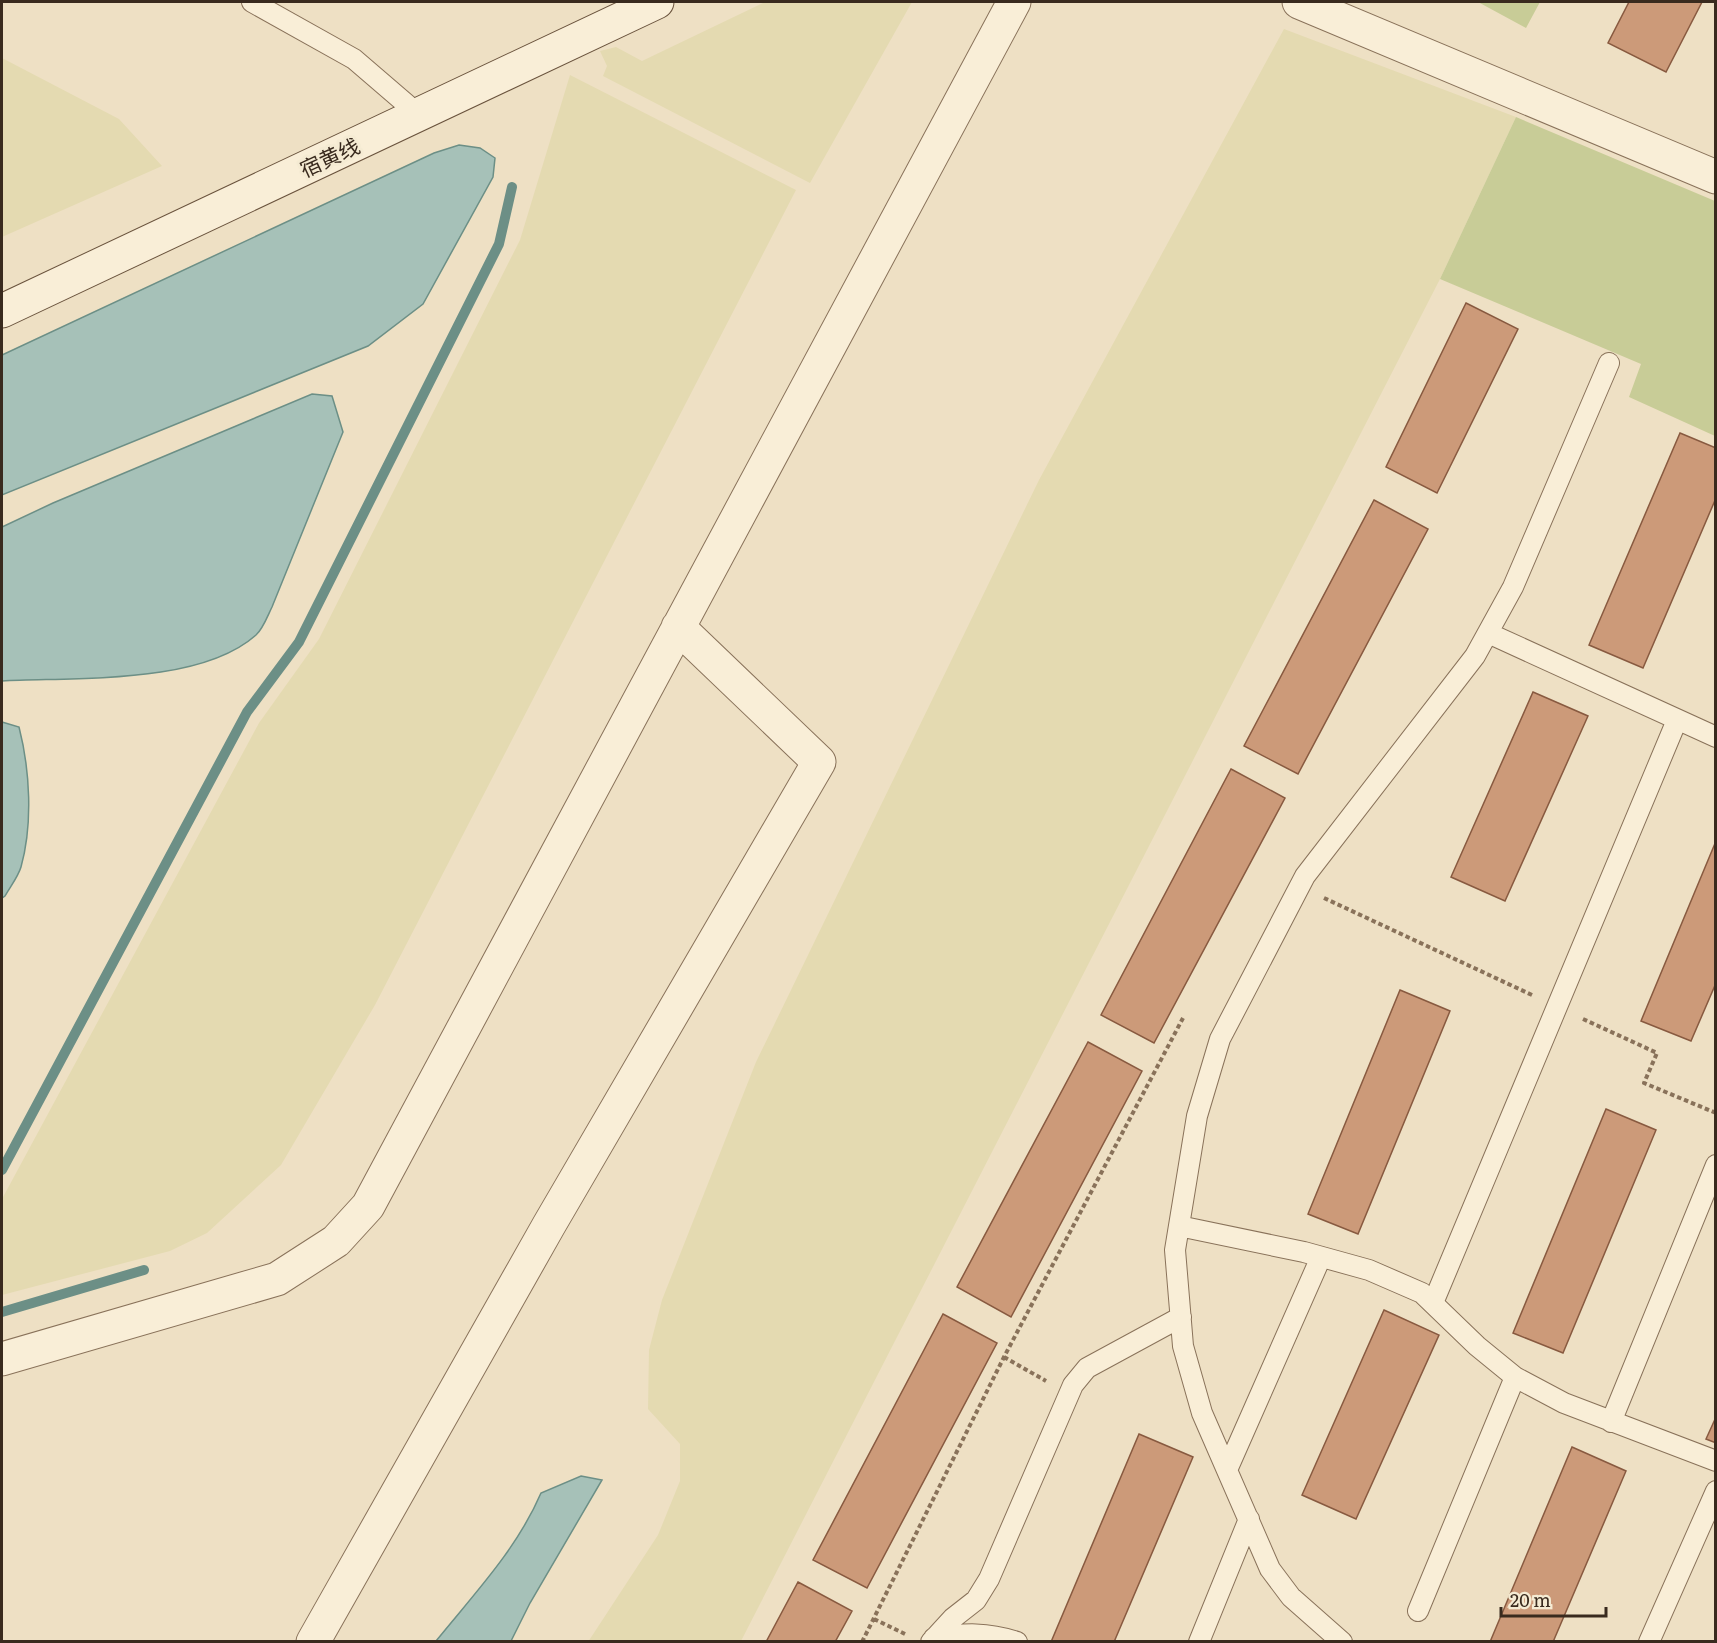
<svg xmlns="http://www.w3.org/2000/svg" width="1717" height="1643" viewBox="0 0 1717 1643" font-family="Literata,'Noto Sans SC',serif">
	<rect width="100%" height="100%" fill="#eee0c4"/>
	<path fill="#e4dab1" d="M765 2H912L810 183 603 76 607 66 600 51 616 47 642 61Z
		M1284 29 1516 117 1440 279 741 1641 588 1642 658 1535 680 1481V1444L648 1409 649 1350 662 1300 756 1062 1039 480Z
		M2 58 119 119 162 166 2 237Z
		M570 75 796 190 375 1005 281 1165 207 1233 170 1251 2 1295V1199L259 723 319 639 520 240Z"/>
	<path fill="#c8cc97" d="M1478 2H1540L1526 28Z
		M1516 117 1715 201V436L1629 397 1641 364 1440 279Z"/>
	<path fill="#a6c1b8" stroke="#6c8f86" stroke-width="1.5" d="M459 145 480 148 495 158 493 177 423 304 368 346 2 495V355L434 153Z
		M312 394 332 396 343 432 272 607C268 615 263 629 256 635 200 685 75 677 2 681V527L53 503Z
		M2 722 19 727C30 770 33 824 21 867 18 877 10 887 5 896L2 898Z
		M581 1476 602 1480 530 1603 511 1641H436C474 1594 517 1549 541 1493Z"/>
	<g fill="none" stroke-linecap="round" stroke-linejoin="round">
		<path stroke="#6c8f86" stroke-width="10" d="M2 1170 247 712 299 642 499 244 512 187
			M2 1312 144 1270"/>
	</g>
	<path fill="#cc9a79" stroke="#885a40" stroke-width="1.5" d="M1629 2H1702L1666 72 1608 43Z
		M1466 303 1518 329 1437 493 1386 467Z
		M1680 433 1716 448V498L1643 668 1589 645Z
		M1374 500 1428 529 1298 774 1244 746Z
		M1533 692 1588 716 1505 901 1451 877Z
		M1231 769 1285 798 1154 1043 1101 1015Z
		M1716 841V983L1691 1041 1641 1021Z
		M1400 990 1450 1011 1358 1234 1308 1214Z
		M1088 1042 1142 1071 1011 1317 957 1287Z
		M1606 1109 1656 1130 1563 1353 1513 1333Z
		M1384 1310 1439 1335 1356 1519 1302 1495Z
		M943 1314 997 1343 867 1588 813 1560Z
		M1716 1417V1443L1706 1439Z
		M1139 1434 1193 1457 1114 1642H1051Z
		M1572 1447 1626 1471 1553 1642H1490Z
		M798 1582 852 1611 835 1642H766Z"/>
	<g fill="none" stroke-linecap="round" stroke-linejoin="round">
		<g stroke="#89725a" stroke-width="22">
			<path id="lane" d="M252 2 354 59 418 114
				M1488 633 1716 737
				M1179 1226 1304 1252 1369 1270 1422 1293 1477 1346 1515 1377 1564 1403 1716 1461
				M1433 1303 1677 720
				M1611 1422 1716 1165
				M1227 1470 1321 1257
				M1418 1611 1515 1377
				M934 1638C964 1633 988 1632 1017 1642
				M931 1642 953 1618 976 1600 989 1579 1073 1385 1087 1368 1181 1317
				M1199 1642 1249 1519
				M1342 1642 1291 1597 1270 1569 1202 1413 1183 1346 1175 1250 1197 1116 1220 1039 1305 876 1475 656 1513 587 1609 363
				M1649 1642 1716 1491"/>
		</g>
		<g stroke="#89725a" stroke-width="35">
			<path id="street" d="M1299 2 1716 177
				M2 1359 277 1279 336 1241 368 1206 1014 2
				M313 1642 549 1225 819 762 678 627"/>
		</g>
		<g stroke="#6a533d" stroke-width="35">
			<path id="secondary" d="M2 311 657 2"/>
		</g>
		<path stroke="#89725a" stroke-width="4" stroke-dasharray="4.5 3" stroke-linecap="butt" d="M1324 898 1532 995
			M1583 1019 1657 1053 1644 1083 1716 1113
			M1004 1357 1046 1381
			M874 1619 905 1634
			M862 1642 1004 1357 1183 1018"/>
		<use href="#lane" stroke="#f9eed7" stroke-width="20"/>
		<use href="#street" stroke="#f9eed7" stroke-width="33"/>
		<use href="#secondary" stroke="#f9eed7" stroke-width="33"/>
	</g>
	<g text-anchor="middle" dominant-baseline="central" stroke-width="6" stroke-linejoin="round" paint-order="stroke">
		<g font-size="21" fill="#392a1e" stroke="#f5ebd3">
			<text transform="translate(329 156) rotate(-25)">宿黄线</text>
		</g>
	</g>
	<rect width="1717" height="1643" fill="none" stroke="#392a1e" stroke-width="6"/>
	<path d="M1501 1607v9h105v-9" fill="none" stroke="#392a1e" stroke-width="3"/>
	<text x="1510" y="1607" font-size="18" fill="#392a1e" stroke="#f5ebd3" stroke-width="4.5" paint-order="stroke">20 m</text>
</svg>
